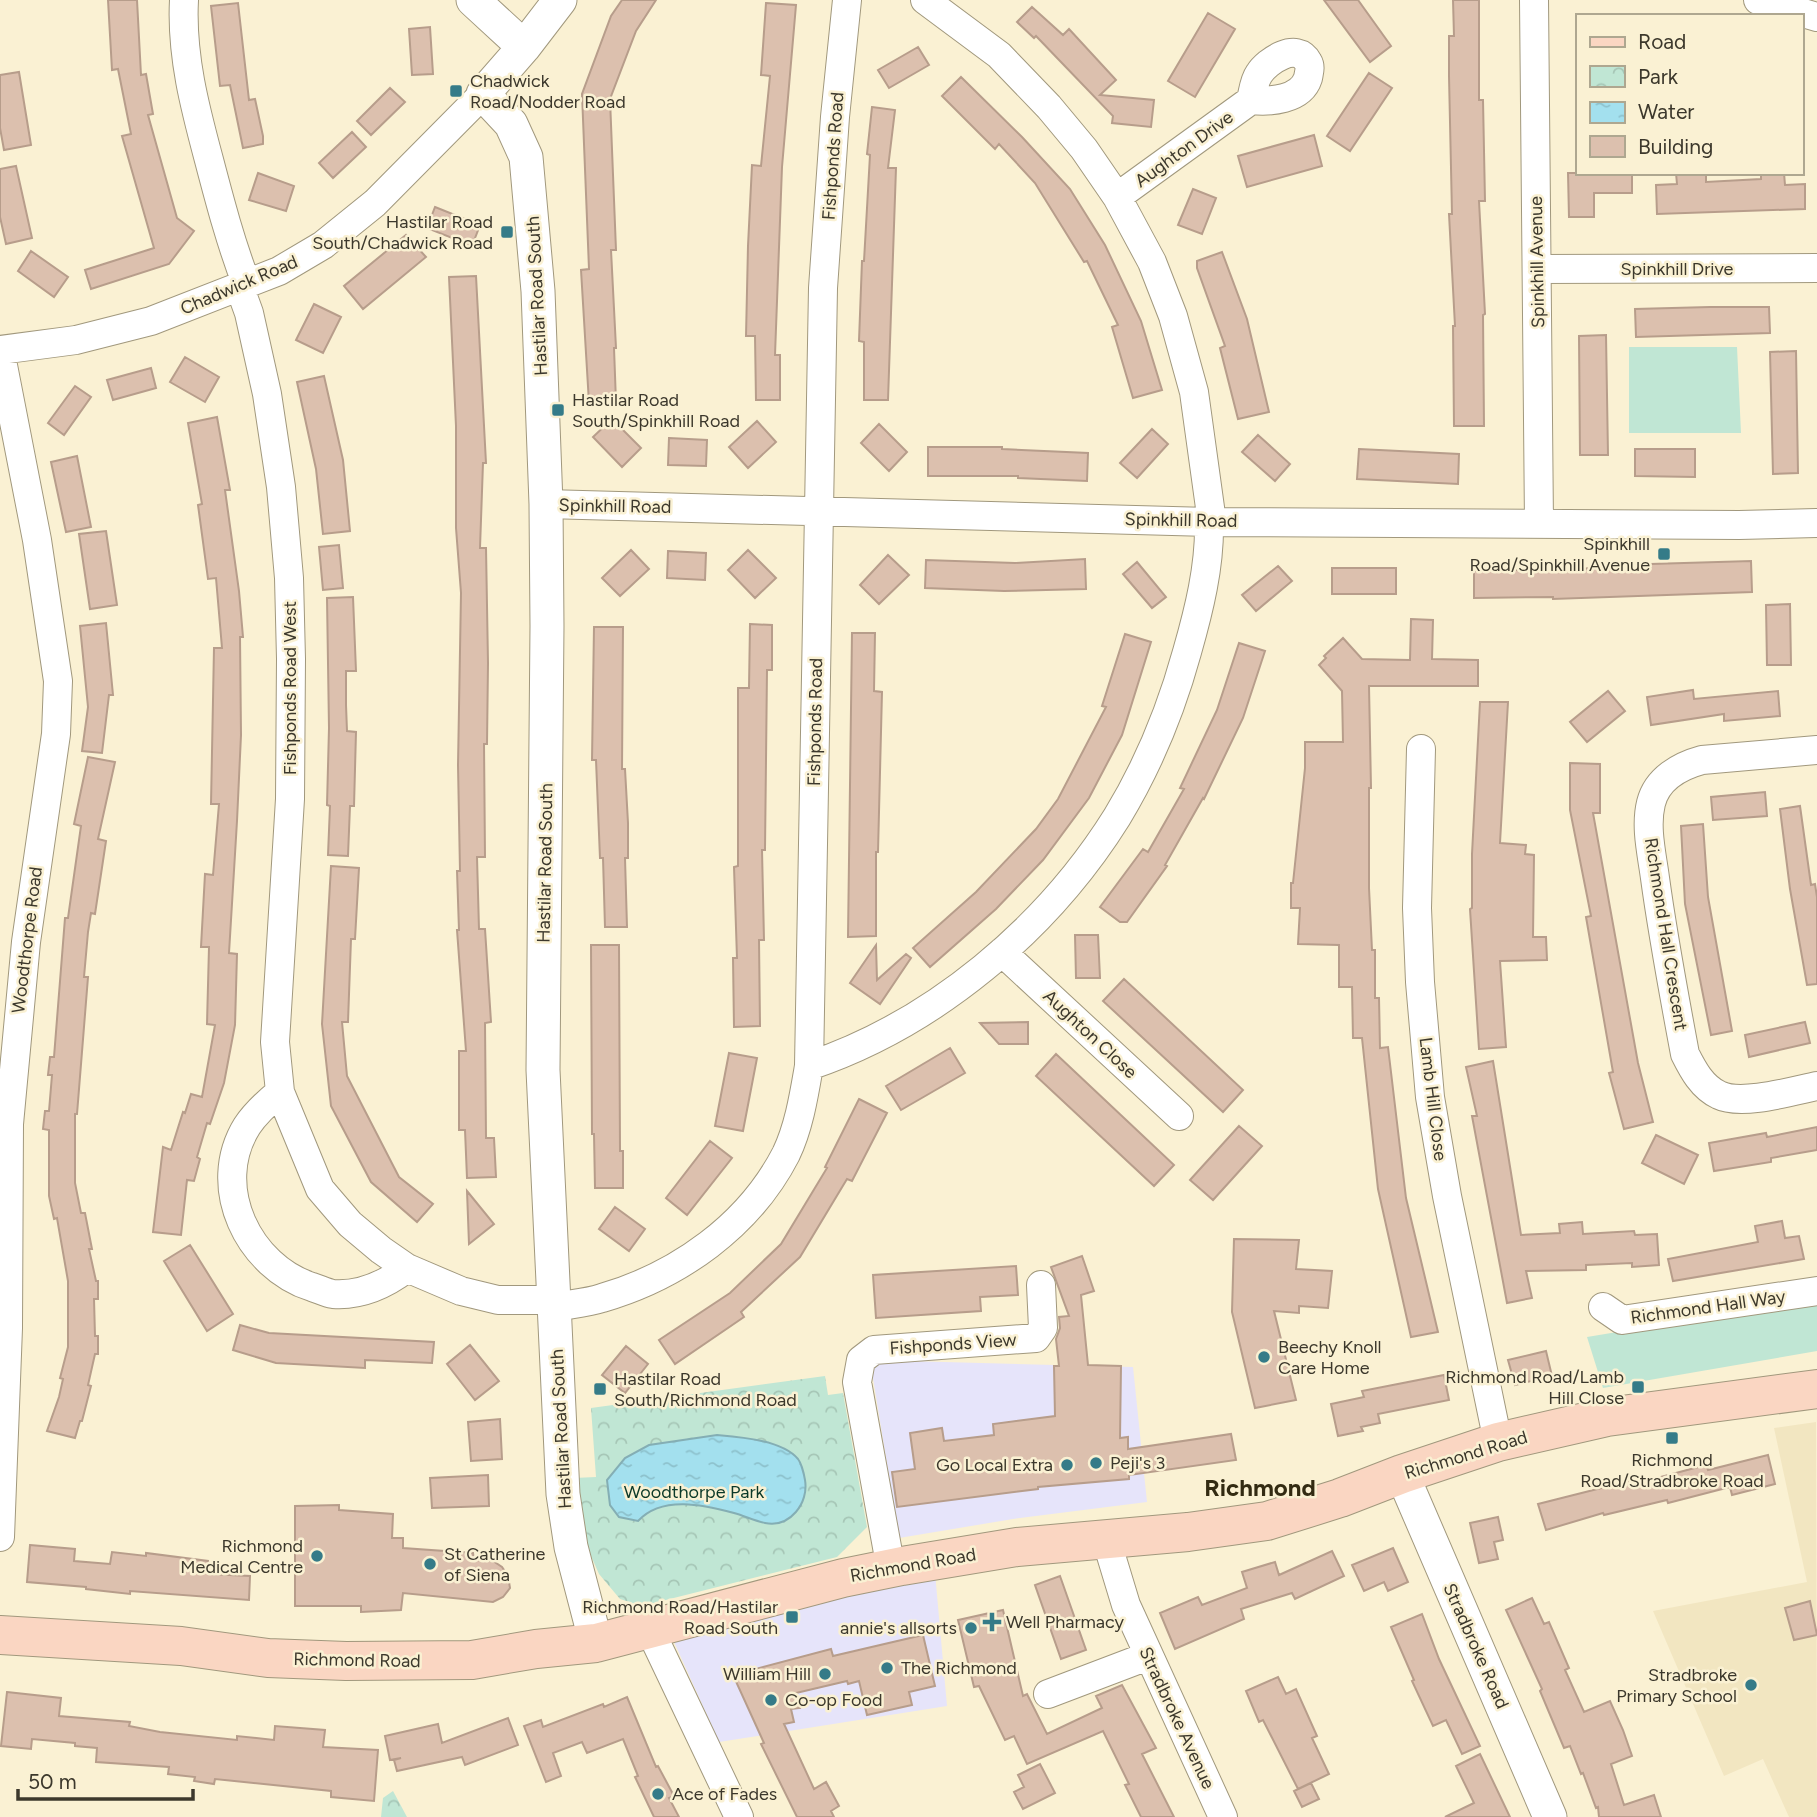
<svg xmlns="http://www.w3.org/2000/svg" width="1817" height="1817" viewBox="0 0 1817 1817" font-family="Figtree,sans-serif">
	<defs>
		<pattern id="park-crowns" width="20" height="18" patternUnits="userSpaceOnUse" patternTransform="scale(1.75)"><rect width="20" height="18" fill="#c0e6d4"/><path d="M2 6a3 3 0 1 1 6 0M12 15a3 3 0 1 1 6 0" fill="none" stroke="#a6c6b6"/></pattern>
		<pattern id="water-ripples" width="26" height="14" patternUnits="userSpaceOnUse" patternTransform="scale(1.75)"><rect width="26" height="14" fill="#a3e0ee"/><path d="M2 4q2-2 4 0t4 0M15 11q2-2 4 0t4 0" fill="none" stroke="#8dc1cc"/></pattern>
	</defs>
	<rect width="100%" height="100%" fill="#faf1d3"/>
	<path fill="#e6e4fa" d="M870 1360 1133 1367 1147 1502 1013 1519 899 1538Z
		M935 1573 947 1706 719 1742 670 1633Z"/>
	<path fill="#f2e6c1" d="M1816 1422 1817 1817H1789L1763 1759 1724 1776 1653 1611 1807 1582 1774 1428Z"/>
	<path fill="#c0e6d4" d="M1629 347H1737L1741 433H1629Z
		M1817 1299V1351L1603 1388 1587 1337Z"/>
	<path fill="url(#park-crowns)" d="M825 1376 828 1395 843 1393 867 1527 837 1557 642 1606 620 1599 599 1574 580 1531 574 1478 596 1477 591 1408Z
		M393 1791 407 1817H381L383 1798Z"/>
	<path fill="url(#water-ripples)" stroke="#84aeb4" stroke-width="2" d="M717 1435C740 1437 782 1440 798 1459 801 1463 804 1474 805 1480 809 1503 790 1528 765 1523 755 1521 745 1516 734 1513 704 1505 662 1495 638 1521L619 1517 610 1505 607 1480 625 1458 649 1445Z"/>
	<path fill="#dcc0ae" stroke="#b79d8b" stroke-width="2" d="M108 0H137L141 75 146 74 153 114 148 115 177 218 194 231 169 264 91 289 85 270 154 248 122 136 131 134 118 69 112 70Z
		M622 0H656L636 31 610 99 616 250H611L616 348H614L616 402 589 403 581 270 589 269 582 94 611 16Z
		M1324 0H1358L1391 46 1370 62Z
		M1453 0H1479V100H1483L1485 201H1479L1485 314 1483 315 1484 426H1454L1453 326H1455L1449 214H1452L1449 76V36H1454Z
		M238 3 249 100 255 99 263 136V144L243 148 230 85 220 86 211 6Z
		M766 3 796 5 782 167 775 355H780V400H756L755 336H746L748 246 752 165 761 166 770 76 761 75Z
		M1032 7 1063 35 1069 29 1116 80 1100 95 1154 100 1151 127 1112 123 1113 116 1060 61 1036 36 1034 38 1017 22Z
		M1208 13 1235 29 1195 97 1168 81Z
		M430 27 433 74 412 75 409 29Z
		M918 47 929 65 889 88 878 70Z
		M19 72 31 145 4 150 0 128V75Z
		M1369 73 1392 88 1350 151 1327 136Z
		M961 77 1022 137 1070 189 1105 245 1141 321 1162 390 1133 398 1112 327 1118 325 1087 261 1084 262 1035 183 999 144 995 149 942 96Z
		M390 88 405 102 371 135 357 121Z
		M872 107 895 110 888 168H896L888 400H864V342L859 341 862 261H864L870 155 867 154Z
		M352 132 366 147 333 178 319 163Z
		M1314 135 1322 166 1247 187 1238 156Z
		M16 166 32 238 6 244 0 217V169Z
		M258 173 294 186 286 211 249 200Z
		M1568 173H1632V193H1594V217H1569Z
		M1676 173H1706V182L1761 179V173H1784L1785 185 1805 184V209L1657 214 1656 185 1677 184Z
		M1193 189 1216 198 1202 234 1178 225Z
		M435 207 480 225 472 246 427 228Z
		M406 235 426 257 363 309 344 286Z
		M31 251 68 277 54 297 18 271Z
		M1222 252 1247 319 1269 412 1238 419 1220 348 1225 346 1197 268V261Z
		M476 276 486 463H483L480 548H486L488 663 487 744H484L485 857H477L479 929H485L491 1022 485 1023 486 1138H494L496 1177 467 1178 465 1130H459V1051H466L457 930H459L457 871H460L458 765 461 593 456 528V426L449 277Z
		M314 304 341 317 323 353 296 340Z
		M1710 307H1769L1770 333 1636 337 1635 309Z
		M1606 335 1608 455H1580L1579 336Z
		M1796 351 1798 473 1773 474 1770 352Z
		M185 357 219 377 205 402 170 382Z
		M151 368 156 388 113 400 107 380Z
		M324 376 343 460 350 531 323 534 316 469 297 382Z
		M75 386 91 397 64 435 48 423Z
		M217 417 230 490H225L239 591 243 637H240L241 735 237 821 229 953 237 954 235 1025 224 1083 210 1124 207 1123 197 1157 200 1159 194 1181 187 1180 181 1235 153 1232 163 1147 171 1150 183 1112 185 1113 191 1094 202 1097 215 1025 207 1024 209 947H201L205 874 213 875 219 804H211L214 648H222L216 578 208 579 198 505 202 504 188 423Z
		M612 419 641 448 622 467 593 437Z
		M757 421 776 442 748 468 729 447Z
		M879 424 907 452 889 471 861 443Z
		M1152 429 1168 444 1137 478 1120 463Z
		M1258 435 1290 464 1275 481 1242 452Z
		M669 438 707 440 706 466 668 465Z
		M928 447H1002V449L1088 453 1087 481 1018 478V476H928Z
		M1359 449 1459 454 1458 484 1357 479Z
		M1635 449H1695V477L1635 476Z
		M77 456 91 527 66 532 51 462Z
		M106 531 117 605 90 609 79 534Z
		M339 545 343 588 323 590 319 547Z
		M631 550 649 569 620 596 602 578Z
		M748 550 776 578 755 598 728 570Z
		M668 551 706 553 705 580 667 578Z
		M888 555 909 575 879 604 860 585Z
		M1085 559 1086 589 1004 591 925 588 926 560 1015 563Z
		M1751 561 1752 592 1553 599V597L1474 598V571L1651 567V564Z
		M1137 562 1166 597 1152 608 1123 574Z
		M1278 566 1292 581 1256 611 1242 595Z
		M1332 568H1396V594H1332Z
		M353 597 356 671H346V705L347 731 356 732 354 806H350L348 856 328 855 330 806 327 805 329 728 327 598Z
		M1790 604 1791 665H1767L1766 605Z
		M1411 619 1433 620 1432 659 1478 660V686H1369L1371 788H1369V888L1372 950H1375V998H1379L1380 1048 1388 1047 1406 1198 1438 1332 1411 1337 1378 1189 1362 1038H1353L1352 987H1339V945L1298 944 1300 908H1291V883H1293L1305 768V742H1343L1342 691 1319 665 1326 658 1324 656 1343 638 1362 659 1410 660Z
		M106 623 113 695H109L102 753 82 751 88 707 80 626Z
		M750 624 772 625V670H767L765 850H762L764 940H759L760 1026 734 1027 733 958H737L734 867 738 866V688H749Z
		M594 627H623L622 769H625L628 823V858H625L627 927H605L603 858H600L596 760H592Z
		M852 633H875L874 691 882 692 878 852H876V936L848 937Z
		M1125 634 1151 642 1122 735 1089 798 1043 860 996 909 930 967 913 948 976 892 1036 829 1058 799 1106 707 1102 706Z
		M1239 643 1265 651 1243 718 1204 799 1203 798 1165 865 1167 866 1127 922H1120L1100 907 1143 849 1148 852 1184 789 1180 788 1217 710Z
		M1693 690 1694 699 1778 691 1780 716 1724 721V714L1651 725 1647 697Z
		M1608 691 1625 711 1587 742 1570 722Z
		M1480 702H1508L1500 843 1526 845 1525 854 1534 855 1533 937H1546L1547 960 1500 961 1506 1047 1479 1049 1470 909 1472 908V854Z
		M88 757 115 762 98 839 106 841 95 914 91 913 88 932 84 977H88L77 1114H75V1183L81 1213H85L92 1249H89L96 1281H98V1299H94L95 1336H98V1354H95L88 1385 91 1386 82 1421H80L75 1438 47 1431 59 1397 63 1379 60 1378 68 1347V1281L57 1218 54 1219 49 1196V1130L43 1129 45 1111H49L52 1075H48L50 1057H54L65 918H68L81 826 74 824Z
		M1570 763 1600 764V813H1593L1638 1063 1653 1122 1624 1129 1609 1073 1613 1072 1586 917 1591 916 1570 810Z
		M1765 792 1767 816 1713 820 1711 797Z
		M1800 806 1811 885 1815 884 1817 897V984L1807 985 1790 889 1780 809Z
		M1703 824 1708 897 1732 1031 1711 1035 1685 904 1681 826Z
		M331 866 359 868 355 939H351L348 1022H342L347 1076 399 1177 433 1204 417 1222 371 1182 331 1106 322 1024Z
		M1075 935H1098L1100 978H1076Z
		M591 945H619L620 1151H623V1188H595L594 1134H592Z
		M876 945 877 980 906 954 911 958 880 1004 850 983Z
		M1124 979 1243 1090 1223 1112 1103 1001Z
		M1028 1022V1044H999L980 1023Z
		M1805 1022 1810 1043 1749 1057 1745 1035Z
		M950 1048 965 1073 901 1110 886 1086Z
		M729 1053 757 1058 743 1131 715 1126Z
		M1056 1054 1174 1165 1154 1186 1036 1076Z
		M1493 1061 1521 1235 1560 1233 1559 1224 1582 1222 1583 1234 1634 1231 1635 1235 1657 1234 1659 1265 1632 1267V1263L1586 1265V1270L1526 1271 1532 1298 1507 1303 1472 1116H1477L1466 1067Z
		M859 1099 887 1113 852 1181 847 1179 800 1257 741 1312 744 1317 675 1364 659 1340 730 1293 781 1244 827 1168 825 1167Z
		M1239 1126 1262 1146 1213 1200 1190 1180Z
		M1817 1127V1150L1771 1158V1162L1714 1171 1709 1143 1766 1133 1767 1137Z
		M1656 1135 1698 1155 1684 1184 1642 1163Z
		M710 1141 732 1158 687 1215 666 1198Z
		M467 1191 494 1224 469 1244Z
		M615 1207 645 1229 629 1251 599 1229Z
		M1782 1221 1785 1238 1799 1236 1804 1259 1673 1281 1668 1259 1758 1242 1755 1226Z
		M1234 1239 1299 1240 1296 1269 1332 1271 1328 1308 1299 1306V1313L1274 1311 1296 1400 1255 1408 1232 1312Z
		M190 1245 233 1314 207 1331 164 1261Z
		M1082 1256 1094 1291 1081 1295 1088 1365 1121 1366 1120 1438 1128 1437V1449L1231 1434 1236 1460 1129 1475V1479L1038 1487V1489L897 1507 892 1472 915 1469 910 1433 942 1428 944 1441 994 1435 993 1424 1055 1416 1054 1366H1059L1056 1339 1060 1328 1059 1317 1069 1316 1051 1267Z
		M1016 1266 1018 1295 980 1297 981 1311 876 1318 873 1275Z
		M240 1325 269 1333 434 1342 432 1363 365 1360V1368L276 1363 233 1350Z
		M470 1345 499 1381 475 1400 447 1364Z
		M626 1346 648 1364 625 1393 602 1375Z
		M1546 1351 1552 1376 1515 1385 1508 1360Z
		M1444 1375 1449 1400 1378 1414 1380 1423 1361 1427 1363 1431 1338 1436 1331 1404 1364 1397 1362 1391Z
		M500 1419 502 1459 471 1461 468 1422Z
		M1768 1455 1775 1484 1732 1495 1730 1487 1668 1503 1667 1500 1604 1515 1603 1513 1546 1530 1538 1504 1641 1478 1642 1482 1706 1465 1708 1470Z
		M488 1475 489 1506 432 1508 430 1478Z
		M339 1505V1510L393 1514 392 1538H403V1548L473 1553 474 1560 493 1561 502 1567 508 1576 510 1588 503 1597 493 1602 403 1593 401 1610 361 1612V1606H295V1506Z
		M1498 1517 1503 1540 1494 1542 1498 1559 1479 1563 1470 1523Z
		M30 1545 75 1549 74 1561 110 1564 112 1552 146 1556V1553L208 1561 209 1574 250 1576 249 1600 130 1591V1594L86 1589V1587L27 1582Z
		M1393 1548 1408 1582 1388 1591 1384 1582 1364 1591 1352 1565Z
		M1332 1551 1344 1576 1295 1599 1292 1593 1241 1609 1244 1619 1175 1649 1160 1613 1198 1597 1202 1605 1247 1588 1242 1572 1275 1562 1279 1575Z
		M1060 1576 1086 1650 1061 1659 1035 1585Z
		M1532 1598 1544 1624 1549 1622 1569 1668 1565 1670 1584 1712 1610 1701 1623 1730 1632 1756 1611 1764 1624 1805 1654 1795 1661 1817H1599L1598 1807 1596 1808 1583 1773 1581 1774 1570 1746 1564 1748 1540 1691 1542 1689 1506 1610Z
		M1810 1601 1817 1635 1794 1640 1785 1608Z
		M1003 1610 1023 1696 1027 1694 1047 1734 1102 1708 1096 1696 1122 1685 1156 1748 1142 1754 1174 1817H1141L1125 1785 1129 1784 1103 1731 1027 1764 1014 1736 1005 1740 979 1686 974 1687 958 1620Z
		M1422 1614 1439 1659 1480 1746 1462 1754 1446 1720 1433 1726 1412 1681 1414 1680 1391 1627Z
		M923 1635 935 1686 909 1692 912 1705 867 1715 859 1681 848 1684 847 1681 796 1693 800 1708 791 1709 794 1722 784 1724 814 1789 826 1782 839 1806 831 1811 834 1817H797L761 1744 764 1743 733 1675 831 1649 833 1656Z
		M1278 1677 1286 1694 1296 1689 1317 1736 1312 1738 1329 1774 1298 1789 1263 1720 1259 1722 1246 1691Z
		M7 1692 61 1698 59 1716 130 1722 129 1726 160 1732 237 1740V1736L274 1740 275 1726 325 1730 323 1747 378 1750 374 1801 331 1797V1791L215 1779 214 1784 194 1781 195 1777 168 1774 169 1767 96 1762 97 1748 75 1746V1743L32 1739 31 1749 1 1746Z
		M627 1697 656 1767 658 1766 674 1796 669 1798 679 1817H654L635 1777 638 1776 623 1739 587 1753 582 1742 553 1753 561 1776 546 1782 524 1726 541 1720 543 1727 603 1704 604 1707Z
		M508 1718 518 1745 465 1765 462 1757 397 1771 394 1760 401 1758 390 1760 385 1736 438 1724 442 1743Z
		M1480 1754 1510 1817H1445L1474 1803 1456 1766Z
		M1040 1764 1055 1793 1023 1809 1014 1792 1024 1787 1018 1775Z
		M1311 1783 1319 1799 1302 1807 1294 1791Z"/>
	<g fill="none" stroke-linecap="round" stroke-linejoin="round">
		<g stroke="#a1987d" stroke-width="30">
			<path id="minor" d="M184 0C181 55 195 108 209 160 220 202 231 244 247 285
				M925 0 999 55 1049 107 1084 149 1117 197 1152 262 1173 316 1194 392 1212 522
				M1534 0 1539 524
				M1758 0 1817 17
				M1117 197 1251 100C1253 92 1254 81 1259 74 1267 61 1297 41 1308 62 1311 67 1309 72 1308 78 1301 100 1270 102 1251 100
				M1538 269 1817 268
				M240 288 249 313 267 394 281 487 289 578 291 659 290 799 275 1042 280 1092 320 1189 350 1224 381 1250 407 1268 461 1291 498 1300H554
				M0 350 37 540 58 681 56 734 26 942 9 1124 8 1328 0 1537
				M0 350 76 340 151 321 279 271 323 245 375 203 483 94
				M546 504 1209 522 1739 525 1817 523
				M1421 749 1417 908 1420 982 1430 1097 1447 1196 1498 1442
				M1817 750 1702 760C1680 766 1657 779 1651 803 1645 827 1652 855 1655 878 1663 937 1674 995 1685 1054 1693 1070 1702 1087 1719 1095 1741 1106 1793 1091 1817 1086
				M1002 952 1179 1116
				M809 1066C934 1024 1047 929 1117 817 1148 766 1171 710 1187 652 1199 610 1210 566 1209 522
				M280 1092C269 1101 255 1114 247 1126 209 1187 249 1267 312 1287 319 1289 326 1293 333 1294 361 1296 385 1285 407 1268
				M555 1307C570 1304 587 1303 602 1298 678 1276 749 1226 786 1154 799 1127 804 1095 809 1066L823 288 835 117 847 0
				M1603 1307 1622 1320 1817 1291
				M1106 1539 1126 1605 1223 1817
				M891 1569 857 1382 861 1360 874 1350 1036 1338 1043 1328 1041 1285
				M650 1630 739 1817
				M1048 1694 1148 1656"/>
		</g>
		<g stroke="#a1987d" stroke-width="35">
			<path id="tertiary" d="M473 0 524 47
				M560 0 524 47 483 94 511 124 526 157 538 291 546 504 547 626 543 1070 563 1494 571 1547 596 1643
				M1402 1474 1550 1817"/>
		</g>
		<g stroke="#a1987d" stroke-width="40">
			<path id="secondary" d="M0 1635 181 1646 268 1658 346 1661 472 1660 536 1649 596 1643 843 1578 902 1566 1017 1547 1188 1532 1267 1521 1340 1498 1402 1474 1498 1442 1607 1417 1817 1389"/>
		</g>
		<use href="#minor" stroke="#fff" stroke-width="28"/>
		<use href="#tertiary" stroke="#fff" stroke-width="33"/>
		<use href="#secondary" stroke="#fad6c2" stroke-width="38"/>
	</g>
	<g fill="#357b88" stroke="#faf1d3" stroke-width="2.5">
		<rect x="449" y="84" width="14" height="14" rx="3.5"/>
		<rect x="500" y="225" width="14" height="14" rx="3.5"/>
		<rect x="551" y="403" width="14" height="14" rx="3.5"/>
		<rect x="1657" y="547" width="14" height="14" rx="3.5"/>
		<circle cx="1264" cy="1357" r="7"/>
		<rect x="1631" y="1380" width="14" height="14" rx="3.5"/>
		<rect x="593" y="1382" width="14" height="14" rx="3.5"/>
		<rect x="1665" y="1431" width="14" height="14" rx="3.5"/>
		<circle cx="1096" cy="1463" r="7"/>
		<circle cx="1067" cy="1465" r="7"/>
		<circle cx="317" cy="1556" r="7"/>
		<circle cx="430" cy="1564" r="7"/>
		<rect x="785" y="1610" width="14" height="14" rx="3.5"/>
		<path d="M988.5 1611.5h7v7h7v7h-7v7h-7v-7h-7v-7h7z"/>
		<circle cx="971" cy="1628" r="7"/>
		<circle cx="887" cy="1668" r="7"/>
		<circle cx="825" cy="1674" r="7"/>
		<circle cx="1751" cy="1685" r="7"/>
		<circle cx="771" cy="1700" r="7"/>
		<circle cx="658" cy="1794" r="7"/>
	</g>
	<g text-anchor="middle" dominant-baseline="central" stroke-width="5" stroke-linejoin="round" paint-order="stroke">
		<g font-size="18" fill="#3c382c" stroke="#faf1d3" text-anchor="start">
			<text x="470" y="81">Chadwick<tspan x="470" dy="21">Road/Nodder Road</tspan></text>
			<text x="493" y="222" text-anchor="end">Hastilar Road<tspan x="493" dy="21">South/Chadwick Road</tspan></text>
			<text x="572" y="400">Hastilar Road<tspan x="572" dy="21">South/Spinkhill Road</tspan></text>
			<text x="1650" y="544" text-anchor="end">Spinkhill<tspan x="1650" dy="21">Road/Spinkhill Avenue</tspan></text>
			<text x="1278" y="1347">Beechy Knoll<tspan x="1278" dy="21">Care Home</tspan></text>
			<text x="1624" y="1377" text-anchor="end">Richmond Road/Lamb<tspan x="1624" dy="21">Hill Close</tspan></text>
			<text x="614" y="1379">Hastilar Road<tspan x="614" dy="21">South/Richmond Road</tspan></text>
			<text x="1672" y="1460" text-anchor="middle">Richmond<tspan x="1672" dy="21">Road/Stradbroke Road</tspan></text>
			<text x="1110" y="1463">Peji's 3</text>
			<text x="1053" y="1465" text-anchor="end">Go Local Extra</text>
			<text x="303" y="1546" text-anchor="end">Richmond<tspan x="303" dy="21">Medical Centre</tspan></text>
			<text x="444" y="1554">St Catherine<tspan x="444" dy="21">of Siena</tspan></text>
			<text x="778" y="1607" text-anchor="end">Richmond Road/Hastilar<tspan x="778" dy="21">Road South</tspan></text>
			<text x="1006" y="1622">Well Pharmacy</text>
			<text x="957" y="1628" text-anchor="end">annie's allsorts</text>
			<text x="901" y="1668">The Richmond</text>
			<text x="811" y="1674" text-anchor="end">William Hill</text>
			<text x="1737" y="1675" text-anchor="end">Stradbroke<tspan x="1737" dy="21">Primary School</tspan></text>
			<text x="785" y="1700">Co-op Food</text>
			<text x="672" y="1794">Ace of Fades</text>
		</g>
		<g font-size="18" fill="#3c382c" stroke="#faf1d3">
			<text transform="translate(1184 149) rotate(-36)">Aughton Drive</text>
			<text transform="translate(833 156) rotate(-86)">Fishponds Road</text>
			<text transform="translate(1537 262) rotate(-91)">Spinkhill Avenue</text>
			<text x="1677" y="269">Spinkhill Drive</text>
			<text transform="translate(239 285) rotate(-23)">Chadwick Road</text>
			<text transform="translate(537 296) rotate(-93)">Hastilar Road South</text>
			<text transform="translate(615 506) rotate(1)">Spinkhill Road</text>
			<text transform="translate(1181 520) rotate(1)">Spinkhill Road</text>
			<text transform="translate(290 688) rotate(-90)">Fishponds Road West</text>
			<text transform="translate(815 722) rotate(-89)">Fishponds Road</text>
			<text transform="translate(545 863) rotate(-89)">Hastilar Road South</text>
			<text transform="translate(1666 934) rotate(81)">Richmond Hall Crescent</text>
			<text transform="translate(27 940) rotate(-83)">Woodthorpe Road</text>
			<text transform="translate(1090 1034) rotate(43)">Aughton Close</text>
			<text transform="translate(1433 1099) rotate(83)">Lamb Hill Close</text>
			<text transform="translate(1708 1307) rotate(-8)">Richmond Hall Way</text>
			<text transform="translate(953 1344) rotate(-4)">Fishponds View</text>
			<text transform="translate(561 1429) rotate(-93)">Hastilar Road South</text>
			<text transform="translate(1466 1455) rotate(-17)">Richmond Road</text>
			<text transform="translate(913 1565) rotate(-10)">Richmond Road</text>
			<text transform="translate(1476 1646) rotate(66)">Stradbroke Road</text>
			<text transform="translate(357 1660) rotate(1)">Richmond Road</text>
			<text transform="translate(1177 1718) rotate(65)">Stradbroke Avenue</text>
		</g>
		<g font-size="18" fill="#0b3929" stroke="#faf1d3">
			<text x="694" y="1492">Woodthorpe Park</text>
		</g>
		<g font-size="24" font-weight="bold" fill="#332b12" stroke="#faf1d3">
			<text x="1260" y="1487">Richmond</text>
		</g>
	</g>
	<rect x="1576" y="14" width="228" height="161" fill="#faf1d3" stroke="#aea790" stroke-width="2"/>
	<rect x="1590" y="37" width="35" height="10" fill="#fad6c2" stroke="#aea790" stroke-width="2"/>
	<text x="1638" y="49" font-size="21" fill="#3c382c">Road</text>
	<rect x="1590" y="66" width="35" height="21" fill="url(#park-crowns)" stroke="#aea790" stroke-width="2"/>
	<text x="1638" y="84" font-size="21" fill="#3c382c">Park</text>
	<rect x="1590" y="102" width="35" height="21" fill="url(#water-ripples)" stroke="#aea790" stroke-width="2"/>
	<text x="1638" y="119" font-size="21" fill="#3c382c">Water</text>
	<rect x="1590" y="136" width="35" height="21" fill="#dcc0ae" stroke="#aea790" stroke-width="2"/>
	<text x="1638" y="154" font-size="21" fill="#3c382c">Building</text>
	<path d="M18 1789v10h175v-10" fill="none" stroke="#3c382c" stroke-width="3.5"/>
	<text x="28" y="1789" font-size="21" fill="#3c382c" stroke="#faf1d3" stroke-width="5" paint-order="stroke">50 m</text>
</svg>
